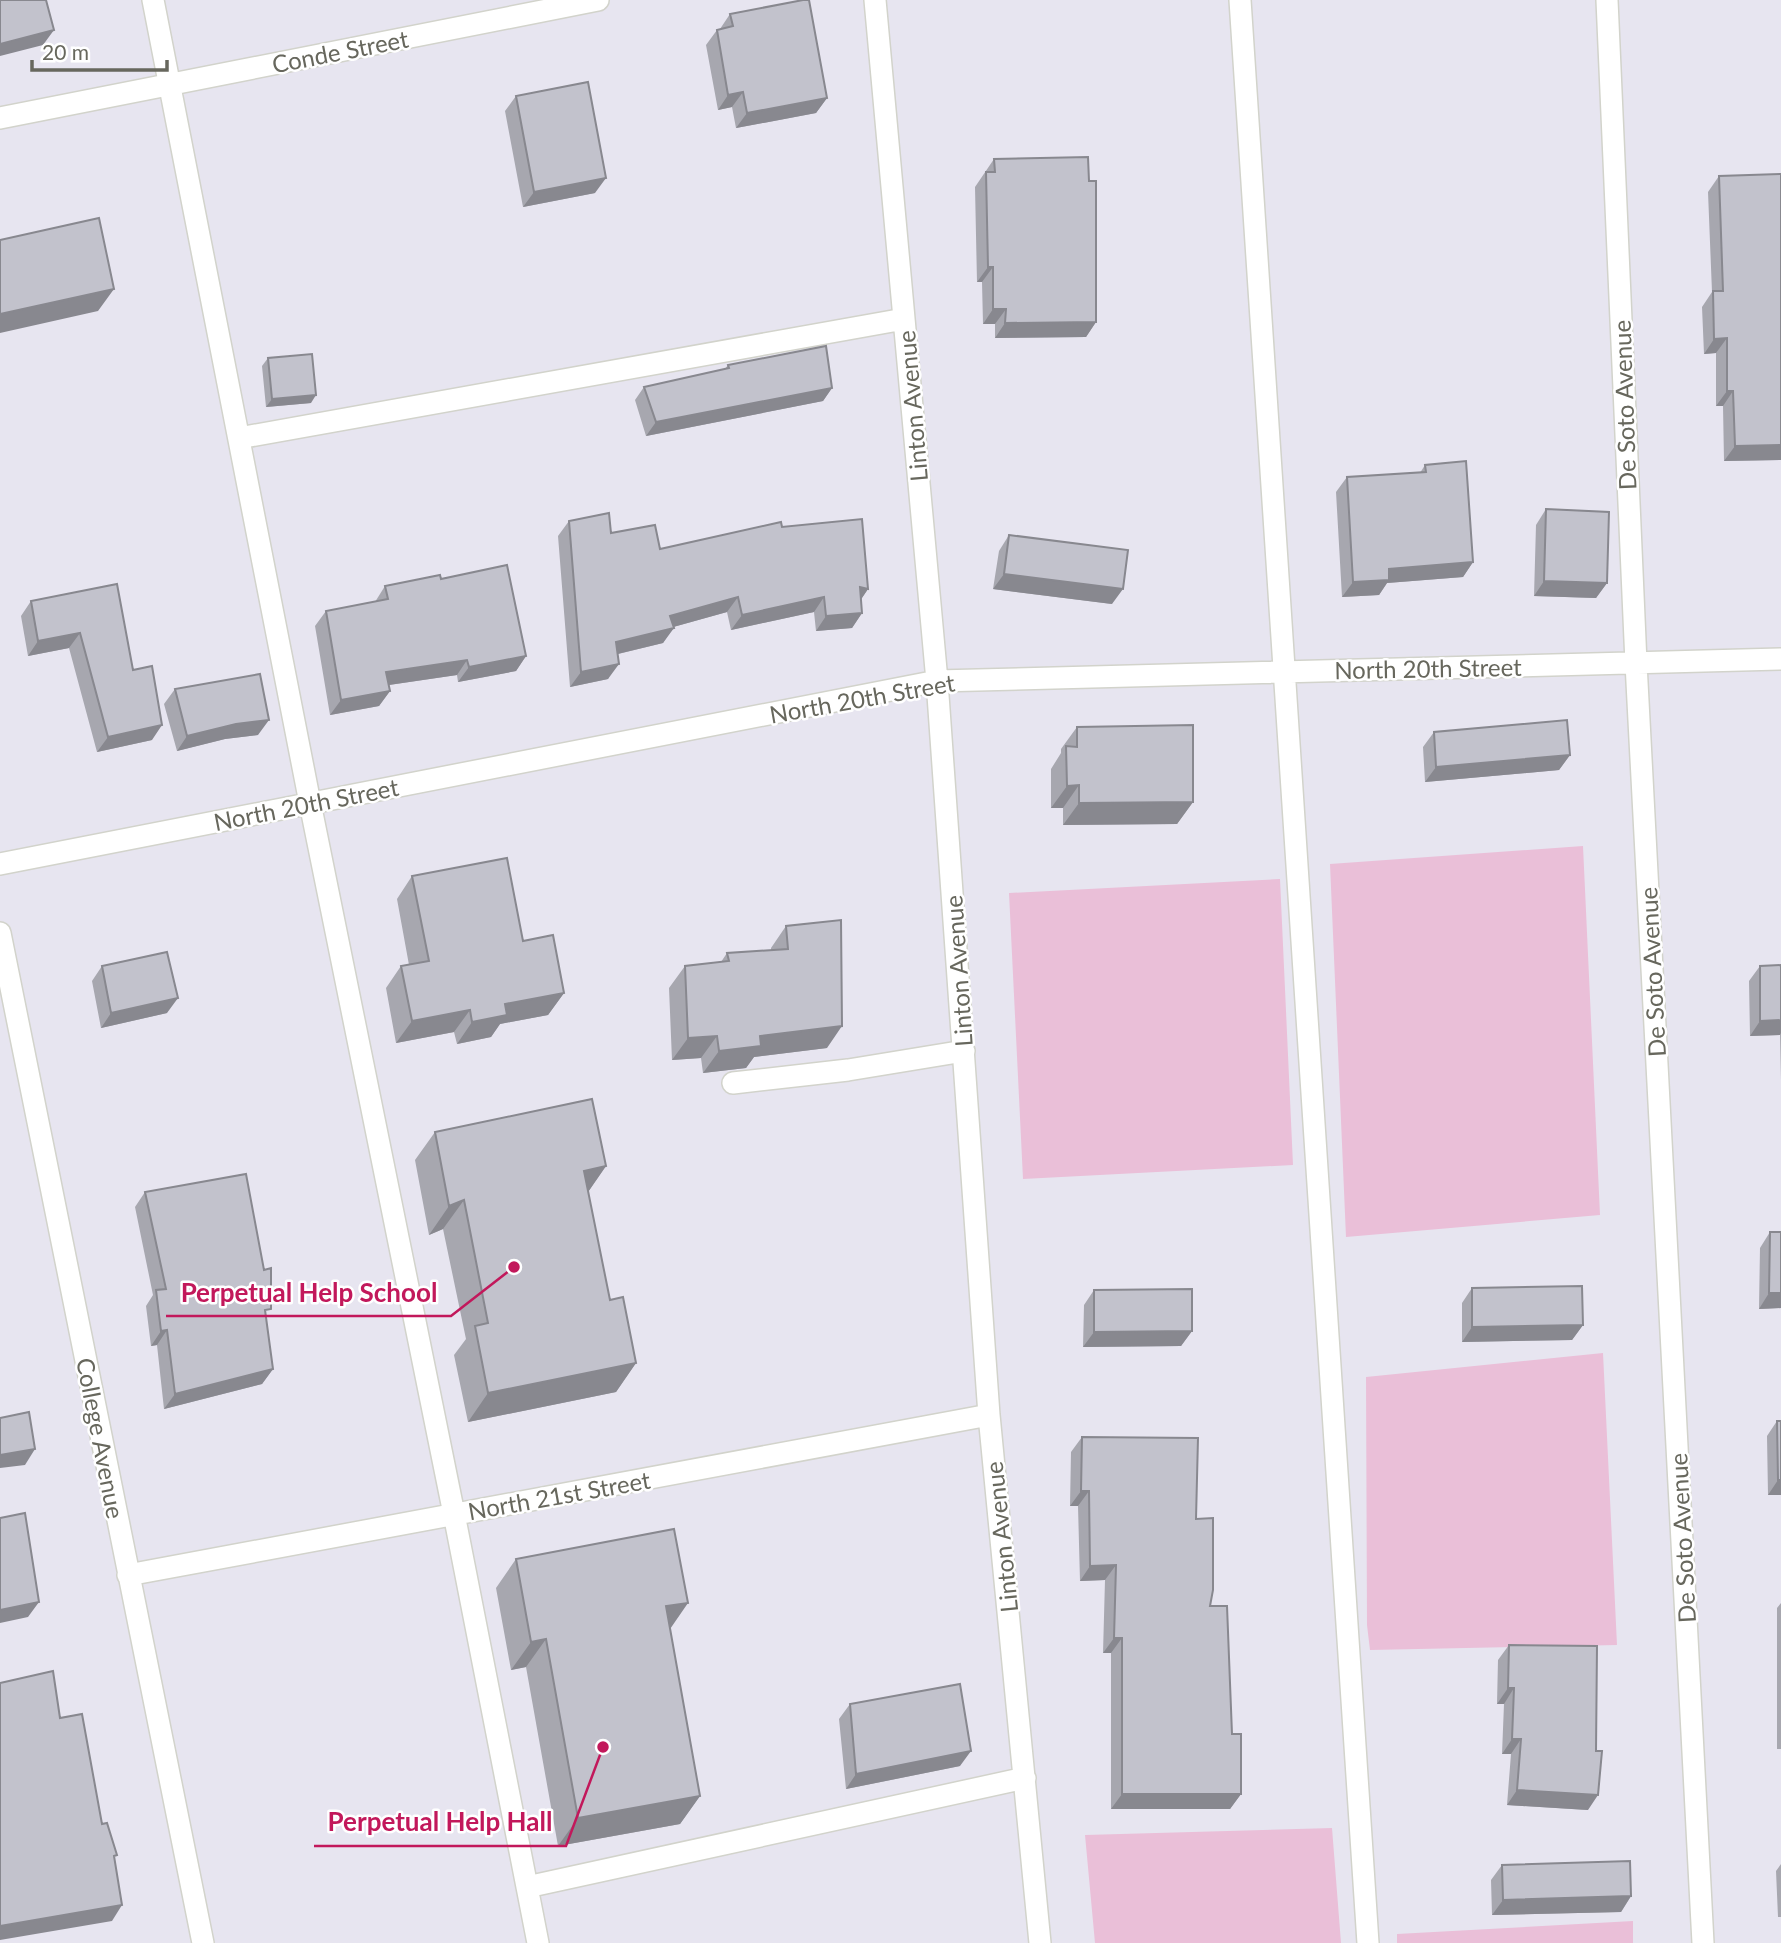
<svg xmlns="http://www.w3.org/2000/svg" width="1781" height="1943" viewBox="0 0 1781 1943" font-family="Lato,sans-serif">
	<rect width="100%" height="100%" fill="#e7e5f0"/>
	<path fill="#eabfd8" d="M1583 846 1600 1215 1346 1237 1330 864Z
		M1280 879 1293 1165 1023 1179 1009 893Z
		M1603 1353 1617 1645 1370 1650 1367 1625 1366 1377Z
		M1332 1828 1341 1943H1095L1085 1835Z
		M1633 1921V1943H1397V1934Z"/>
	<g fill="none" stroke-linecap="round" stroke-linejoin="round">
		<g stroke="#d2d3cb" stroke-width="24">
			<path id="minor" d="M153 0 310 803 454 1514 538 1943
				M875 0 937 681 989 1415 1040 1943
				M1240 0 1368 1943
				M1607 0 1636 663 1703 1943
				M0 118 598 0
				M239 438 904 319
				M0 864 937 681 1781 659
				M0 933 203 1943
				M733 1083 848 1070 964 1051
				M128 1575 989 1415
				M527 1887 1025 1778"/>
		</g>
		<use href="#minor" stroke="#fff" stroke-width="21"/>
	</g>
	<path fill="#a7a7af" d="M730 14 827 98 816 113 736 128 732 107 718 110 706 45 717 30 720 29Z
		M516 96 595 193 523 207 505 111Z
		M994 159 1096 322 1086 337 995 338V324H983L982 282H977L975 187Z
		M1719 176 1781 460 1724 461 1723 406H1716V353L1704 354 1702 307 1712 292 1708 192Z
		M268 358 311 403 266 407 262 366Z
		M728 365 832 388 823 401 646 436 635 400 644 387 725 369Z
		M1425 465 1473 562 1463 577 1387 583 1379 595 1342 597 1336 492 1347 477 1420 473Z
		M1546 509 1607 583 1596 598 1534 596 1536 525Z
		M569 521 611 533 660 549 782 527 868 589 861 599 862 613 852 628 816 631 814 612 731 630 727 612 673 627 663 643 618 654 608 679 570 687 558 536Z
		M1009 535 1112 604 993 589 999 551Z
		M441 579 526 656 516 671 458 682 457 675 389 685 390 691 379 706 330 715 315 626 326 611 375 602 385 586Z
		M31 601 133 670 152 740 97 752 69 648 28 656 21 616Z
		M175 689 258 735 225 739 177 751 164 704Z
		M1077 727 1193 802 1177 824 1063 825V808H1051V769L1061 753V749Z
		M1434 732 1570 755 1559 770 1425 782 1423 747Z
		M412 876 523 941 564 993 548 1015 500 1024 491 1037 457 1044 454 1032 396 1043 386 988 401 966 409 965 397 899Z
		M786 926 827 1048 754 1057 746 1068 703 1073 701 1058 672 1060 669 988 685 966 721 962 727 953 771 950V948Z
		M1781 965V1080L1780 1035 1750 1036 1749 981 1760 966Z
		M102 966 167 1013 101 1028 92 981Z
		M435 1132 606 1166 588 1192 610 1300 636 1363 616 1392 468 1422 454 1355 466 1339 443 1229 429 1235 415 1160Z
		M145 1192 266 1316 273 1369 262 1384 164 1409 157 1345 151 1346 146 1306 153 1295 135 1207Z
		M1770 1232H1781V1308L1759 1309 1760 1248Z
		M1472 1288 1583 1325 1572 1340 1462 1342V1303Z
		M1094 1290 1192 1331 1181 1346 1083 1347 1084 1305Z
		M1777 1421H1781V1495H1768L1767 1436Z
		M1082 1437 1196 1519 1232 1734 1241 1794 1230 1809H1111V1653H1103L1105 1580 1080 1581 1078 1506H1070L1071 1452Z
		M516 1559 700 1796 680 1824 558 1846 526 1667 511 1670 496 1588Z
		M1781 1603V1749H1777V1608Z
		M1509 1645 1588 1810 1507 1805 1511 1754H1502L1504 1704H1497L1498 1660Z
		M850 1704 960 1766 846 1789 839 1719Z
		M1781 1864V1917H1778L1776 1871Z
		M1502 1865 1631 1896 1621 1912 1492 1915 1491 1880Z"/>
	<path fill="#88888f" d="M54 30 43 45 0 56V44Z
		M743 92 732 107 718 110 728 95Z
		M827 98 816 113 736 128 747 113Z
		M606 178 595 193 523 207 534 192Z
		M988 267H993L982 282H977Z
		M114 289 98 311 0 333V314Z
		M993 309H1006L995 324H983Z
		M1096 322 1086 337 995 338 1005 323Z
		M1727 338 1716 353 1704 354 1714 339Z
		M832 388 823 401 646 436 656 422Z
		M1727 391H1733L1723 406H1716Z
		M316 395 311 403 266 407 272 399Z
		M1781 445V460L1724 461 1735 446Z
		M1473 562 1463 577 1387 583 1379 595 1342 597 1353 582 1389 569Z
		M1004 574 1123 589 1112 604 993 589Z
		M1544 581 1607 583 1596 598 1534 596Z
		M860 587 868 589 858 604Z
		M738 597 727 612 659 631 670 616Z
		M824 597 814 612 731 630 742 615Z
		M862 613 852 628 816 631 826 616Z
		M674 628 663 643 605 657 616 642Z
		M80 633 69 648 28 656 38 641Z
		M526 656 516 671 458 682 469 667Z
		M467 660 457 675 375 687 386 672Z
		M619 664 608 679 570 687 581 672Z
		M390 691 379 706 330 715 341 700Z
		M269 720 258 735 225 739 177 751 187 736 236 724Z
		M162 725 152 740 97 752 108 737Z
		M1570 755 1559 770 1425 782 1436 767Z
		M1079 785 1063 808H1051L1067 786Z
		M1193 802 1177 824 1063 825 1079 803Z
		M564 993 548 1015 500 1024 491 1037 457 1044 472 1022 505 1004Z
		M178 998 167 1013 101 1028 111 1013Z
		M470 1010 454 1032 396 1043 412 1021Z
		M1781 1020V1033L1780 1035 1750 1036 1760 1021Z
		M842 1026 827 1048 754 1057 746 1068 703 1073 719 1051 760 1036Z
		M717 1036 701 1058 672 1060 688 1038Z
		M606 1166 586 1195 584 1171Z
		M464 1200 443 1229 429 1235 449 1206Z
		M1769 1293H1781V1308L1759 1309Z
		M1583 1325 1572 1340 1462 1342 1472 1327Z
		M167 1330 157 1345 151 1346 161 1331Z
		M1192 1331 1181 1346 1083 1347 1094 1332Z
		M636 1363 616 1392 468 1422 488 1393Z
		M273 1369 262 1384 164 1409 175 1394Z
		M35 1449 25 1465 0 1468V1455Z
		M1778 1480H1781V1495H1768Z
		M1081 1491H1089L1078 1506H1070Z
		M1116 1565 1105 1580 1080 1581 1090 1566Z
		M39 1602 28 1617 0 1623V1610Z
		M688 1603 668 1632 666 1606Z
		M1114 1638H1122L1111 1653H1103Z
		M546 1639 526 1667 511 1670 531 1642Z
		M1508 1688H1514L1504 1704H1497Z
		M1512 1739H1521L1511 1754H1502Z
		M971 1751 960 1766 846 1789 856 1774Z
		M1517 1790 1598 1795 1588 1810 1507 1805Z
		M1122 1794H1241L1230 1809H1111Z
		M700 1796 680 1824 558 1846 578 1818Z
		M1631 1896 1621 1912 1492 1915 1503 1900Z
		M122 1905 112 1921 0 1940V1926Z"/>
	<path fill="#c2c2cc" stroke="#88888f" stroke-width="2" d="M0 0H46L54 30 0 44Z
		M803 0H809L827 98 747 113 743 92 728 95 717 30 733 26 730 14Z
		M588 82 606 178 534 192 516 96Z
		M1088 157 1089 181H1096V322L1005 323 1006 309H993V267H988L986 172H995L994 159Z
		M1781 174V445L1735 446 1733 391H1727V338L1714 339 1713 291H1723L1719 176Z
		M99 218 114 289 0 314V240Z
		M826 346 832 388 656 422 644 387 729 368 728 365Z
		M312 354 316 395 272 399 268 358Z
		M1466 461 1473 562 1389 569V580L1353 582 1347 477 1426 472 1425 465Z
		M1546 509 1609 512 1607 583 1544 581Z
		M609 513 611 533 655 525 660 549 781 522 782 527 862 519 868 589 860 587 862 613 826 616 824 597 742 615 738 597 670 616 674 628 616 642 619 664 581 672 569 521Z
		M1009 535 1128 550 1123 589 1004 574Z
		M507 565 526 656 469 667 467 660 386 672 390 691 341 700 326 611 388 599 385 586 440 575 441 579Z
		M117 584 133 670 152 666 162 725 108 737 80 633 38 641 31 601Z
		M260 674 269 720 236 724 187 736 175 689Z
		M1567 720 1570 755 1436 767 1434 732Z
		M1193 725V802L1079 803V785L1067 786 1066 746 1077 747V727Z
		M507 858 523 941 553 935 564 993 505 1004 507 1015 472 1022 470 1010 412 1021 401 966 429 961 412 876Z
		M841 920 842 1026 760 1036 761 1046 719 1051 717 1036 688 1038 685 966 729 961 727 953 788 949 786 926Z
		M167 952 178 998 111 1013 102 966Z
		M1781 965V1020L1760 1021V966Z
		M592 1099 606 1166 584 1171 610 1300 623 1297 636 1363 488 1393 475 1326 488 1323 464 1200 449 1206 435 1132Z
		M246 1174 264 1270 271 1268V1309L265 1310 273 1369 175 1394 167 1330 161 1331 156 1290 166 1289 145 1192Z
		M1770 1232H1781V1293H1769Z
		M1582 1286 1583 1325 1472 1327V1288Z
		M1192 1289V1331L1094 1332V1290Z
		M29 1412 35 1449 0 1455V1418Z
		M1777 1421H1781V1480H1778Z
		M1082 1437 1198 1438 1196 1519 1213 1518V1590L1210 1606H1227L1232 1734H1241V1794H1122V1638H1114L1116 1565 1090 1566 1089 1491H1081Z
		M25 1513 39 1602 0 1610V1518Z
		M674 1529 688 1603 666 1606 700 1796 578 1818 546 1639 531 1642 516 1559Z
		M1509 1645 1597 1646 1596 1751H1602L1598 1795 1517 1790 1521 1739H1512L1514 1688H1508Z
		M53 1671 60 1718 82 1714 102 1824 107 1823 117 1855 114 1856 122 1905 0 1926V1683Z
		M960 1684 971 1751 856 1774 850 1704Z
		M1630 1861 1631 1896 1503 1900 1502 1865Z"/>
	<g text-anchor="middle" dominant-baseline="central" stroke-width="5" stroke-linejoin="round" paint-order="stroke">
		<g font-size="24" fill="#67675d" stroke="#fff">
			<text transform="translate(340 51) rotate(-11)">Conde Street</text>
			<text transform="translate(1624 405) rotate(-92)">De Soto Avenue</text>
			<text transform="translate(912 406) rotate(-95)">Linton Avenue</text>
			<text transform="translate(1428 668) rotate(-1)">North 20th Street</text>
			<text transform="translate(862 698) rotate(-10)">North 20th Street</text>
			<text transform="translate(306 804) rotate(-11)">North 20th Street</text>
			<text transform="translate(958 971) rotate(-94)">Linton Avenue</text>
			<text transform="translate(1652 972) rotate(-93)">De Soto Avenue</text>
			<text transform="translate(101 1438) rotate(79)">College Avenue</text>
			<text transform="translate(559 1495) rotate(-10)">North 21st Street</text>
			<text transform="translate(1001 1537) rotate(-96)">Linton Avenue</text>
			<text transform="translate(1682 1538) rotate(-93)">De Soto Avenue</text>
		</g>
	</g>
	<path fill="none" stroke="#c2185b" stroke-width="2.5" d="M514 1267L451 1316H166M603 1747L566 1846H314"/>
	<g fill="#c2185b" stroke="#fff" stroke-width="2.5">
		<circle cx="514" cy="1267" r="7"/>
		<circle cx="603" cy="1747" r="7"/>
	</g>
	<g font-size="26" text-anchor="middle" font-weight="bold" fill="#c2185b" stroke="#fff" stroke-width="5" stroke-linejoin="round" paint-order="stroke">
		<text x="309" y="1302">Perpetual Help School</text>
		<text x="440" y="1831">Perpetual Help Hall</text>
	</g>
	<path d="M32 60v10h135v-10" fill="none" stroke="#67675d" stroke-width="3.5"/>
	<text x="42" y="60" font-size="21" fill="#67675d" stroke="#ffffff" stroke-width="5" paint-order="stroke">20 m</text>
</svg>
